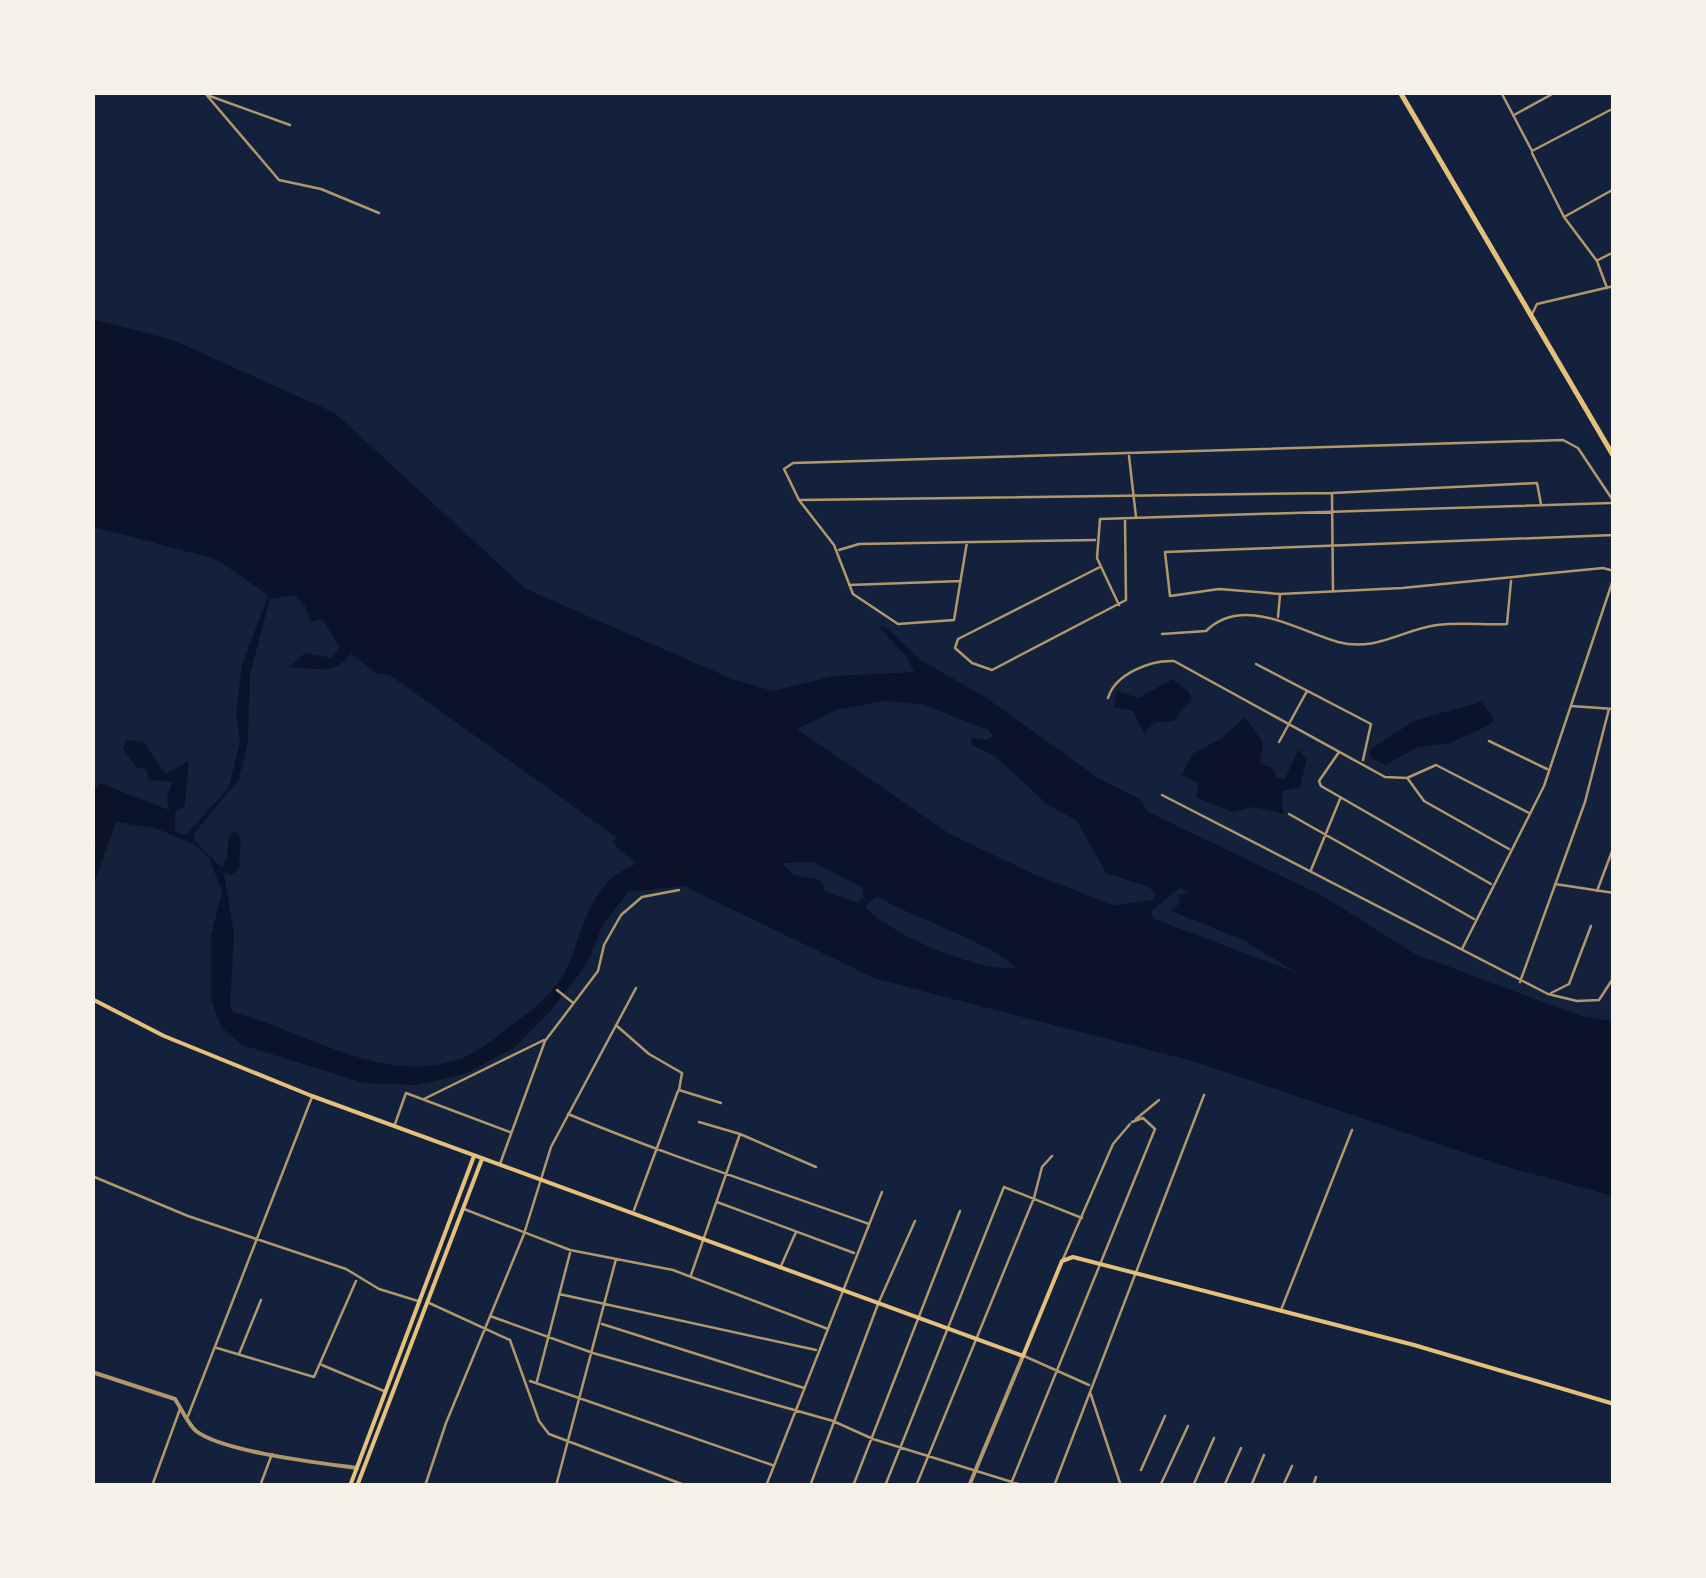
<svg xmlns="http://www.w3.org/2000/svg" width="1706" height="1578" viewBox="0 0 1706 1578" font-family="Spectral,serif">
	<rect width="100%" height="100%" fill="#14213d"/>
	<path fill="#0b132b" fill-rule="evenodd" d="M93 319 173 340 335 413 526 589 732 679 773 691 834 676 914 672 907 657 878 626 886 627 921 660 988 699 1098 778 1140 799 1148 812 1323 896 1415 954 1581 1016 1613 1021V1196L1500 1165 1192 1061 876 979 684 886 628 892 602 927 586 965 550 1012 514 1048 465 1074 417 1085 364 1083 242 1045 221 1027 211 999V936L222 892 209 857 193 844 155 828 116 822 93 887V848L97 840 93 837V790L100 783 169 810 167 799 172 782 149 780 146 769 136 767 123 748 126 740 143 742 166 774 189 760 185 806 175 812V832L186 835 229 787 240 742 236 713 242 665 268 595 216 559 93 527ZM294 595 306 607 310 622 322 619 340 647 332 658 305 653 289 667C313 668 337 676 351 653L375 673 390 675 616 837 613 843 636 864C597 878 584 919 573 954 564 983 538 1007 514 1023 495 1037 480 1053 456 1060 381 1085 305 1030 234 1013L230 1007 234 933 224 874 234 875 239 866 241 838 234 831 229 837 227 859 222 868 194 840 195 832 239 779 248 742 250 674 270 599ZM884 701 921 704 988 730 993 736 987 740 971 737 972 745 996 757 1047 804 1077 821 1106 873 1149 887 1156 895 1153 900 1114 905 1040 877 950 834 797 729 836 710ZM813 862 862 887 864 898 857 903 825 891 820 880 794 875 782 863ZM1180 888 1190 892 1178 895 1180 903 1171 911 1243 940 1297 973 1155 919 1150 912ZM877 896C914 919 991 942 1016 968 979 973 888 933 865 907Z
		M1172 679 1189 692 1191 700 1173 721 1155 722 1144 733 1133 711 1114 707 1117 691 1139 698Z
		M1481 702 1494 719 1490 725 1447 744 1418 747 1385 765 1371 758 1369 751 1375 746 1416 720Z
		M1245 717 1263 743 1260 764 1273 768 1277 778 1285 779 1298 750 1307 758 1300 787 1282 791 1283 814 1254 807 1232 812 1196 797 1198 783 1182 775 1192 754 1221 739Z"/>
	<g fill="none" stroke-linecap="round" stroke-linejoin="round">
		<path stroke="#b1986c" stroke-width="2.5" d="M204 92 279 180 321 189 379 213
			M1501 92 1532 151 1614 108
			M207 95 290 125
			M1514 115 1556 92
			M1532 153 1564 217 1597 261 1607 288
			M1564 217 1614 189
			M1598 260 1614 252
			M1532 314 1537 304 1614 286
			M1129 456 1136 517
			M1332 495 1333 591
			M800 500 1332 493 1537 483 1541 504
			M1614 535 1165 552 1170 596 1219 589 1280 594 1402 588 1603 568 1614 571
			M967 542 954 620 898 624 853 594 834 545 799 500 784 469 793 463 1563 440 1578 448 1614 502
			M839 550 859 544 1095 540
			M1100 567 958 639 955 648 972 663 992 670 1126 600 1125 520
			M849 585 961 581
			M1119 605 1097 558 1100 519 1611 503
			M1278 617 1280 595
			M1162 634 1206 631C1243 594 1298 631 1338 642 1376 652 1401 630 1437 625 1460 622 1484 625 1507 624L1511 581
			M1256 664 1371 724 1363 760
			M1108 698C1115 674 1150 660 1174 661L1385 777 1407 778 1436 765 1529 813
			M1571 706 1614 709
			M1489 741 1547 769
			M1279 742 1307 691
			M1339 752 1319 781 1321 786 1491 884
			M1408 779 1424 801 1509 849
			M1162 795 1548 994 1577 1001 1599 1000 1614 977
			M1289 814 1474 919
			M1311 870 1340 799
			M1555 884 1614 893
			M1597 891 1614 846
			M1462 949 1544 786 1614 577
			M1612 977 1614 964
			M1520 982 1585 802 1609 709
			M557 990 572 1002
			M1551 993 1569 984 1591 926
			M617 1026 649 1054 682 1073 679 1090 721 1103
			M424 1099 544 1040
			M568 1114C668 1156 766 1187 869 1224
			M1136 1119 1159 1100
			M699 1122 740 1134 816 1167
			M395 1124 406 1093 510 1132
			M500 1164 545 1041 598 971 604 945 621 915 642 897 679 890
			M92 1176 188 1216 346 1269 379 1289 418 1301
			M717 1202 854 1253
			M464 1209 570 1250 673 1270 828 1329
			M634 1210 678 1091
			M1063 1259 1113 1144 1130 1124
			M781 1266 796 1232
			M691 1275 740 1134
			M559 1294 816 1350
			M427 1302 510 1340 539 1421 549 1434 687 1486
			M1281 1310 1352 1130
			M490 1316 593 1353 833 1421 873 1439 1025 1486
			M602 1324 804 1388
			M217 1348 314 1377 356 1281
			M239 1354 261 1300
			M1024 1356 1089 1385
			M322 1365 384 1391
			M530 1381 772 1465
			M537 1381 570 1253
			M1090 1392 1121 1486
			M188 1416 312 1097
			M1141 1470 1165 1416
			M152 1486 180 1409
			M260 1486 272 1454
			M425 1486 446 1423 524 1234 551 1147 636 988
			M556 1486 616 1259
			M766 1486 882 1192
			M810 1486 878 1304 915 1221
			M853 1486 960 1211
			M885 1486 1004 1187 1082 1218
			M916 1486 1034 1198 1042 1167 1052 1156
			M1010 1486 1155 1129 1143 1118 1132 1122
			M1054 1486 1204 1095
			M1160 1486 1188 1426
			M1193 1486 1214 1438
			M1224 1486 1241 1448
			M1251 1486 1264 1455
			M1283 1486 1292 1466
			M1313 1486 1316 1477"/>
		<path stroke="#b1986c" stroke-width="4" d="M92 1372 175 1399C181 1408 188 1424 196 1431 223 1452 321 1463 357 1468
			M969 1486 1023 1356"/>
		<path stroke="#e5c07b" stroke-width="4" d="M92 999 164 1036 312 1096 1023 1356 1062 1261 1073 1257 1414 1345 1614 1404
			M350 1486 474 1156
			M357 1486 482 1159"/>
		<path stroke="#e5c07b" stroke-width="5" d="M1400 92 1614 457"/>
	</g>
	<rect width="1706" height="1578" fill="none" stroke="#f6f1e7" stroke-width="190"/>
</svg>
